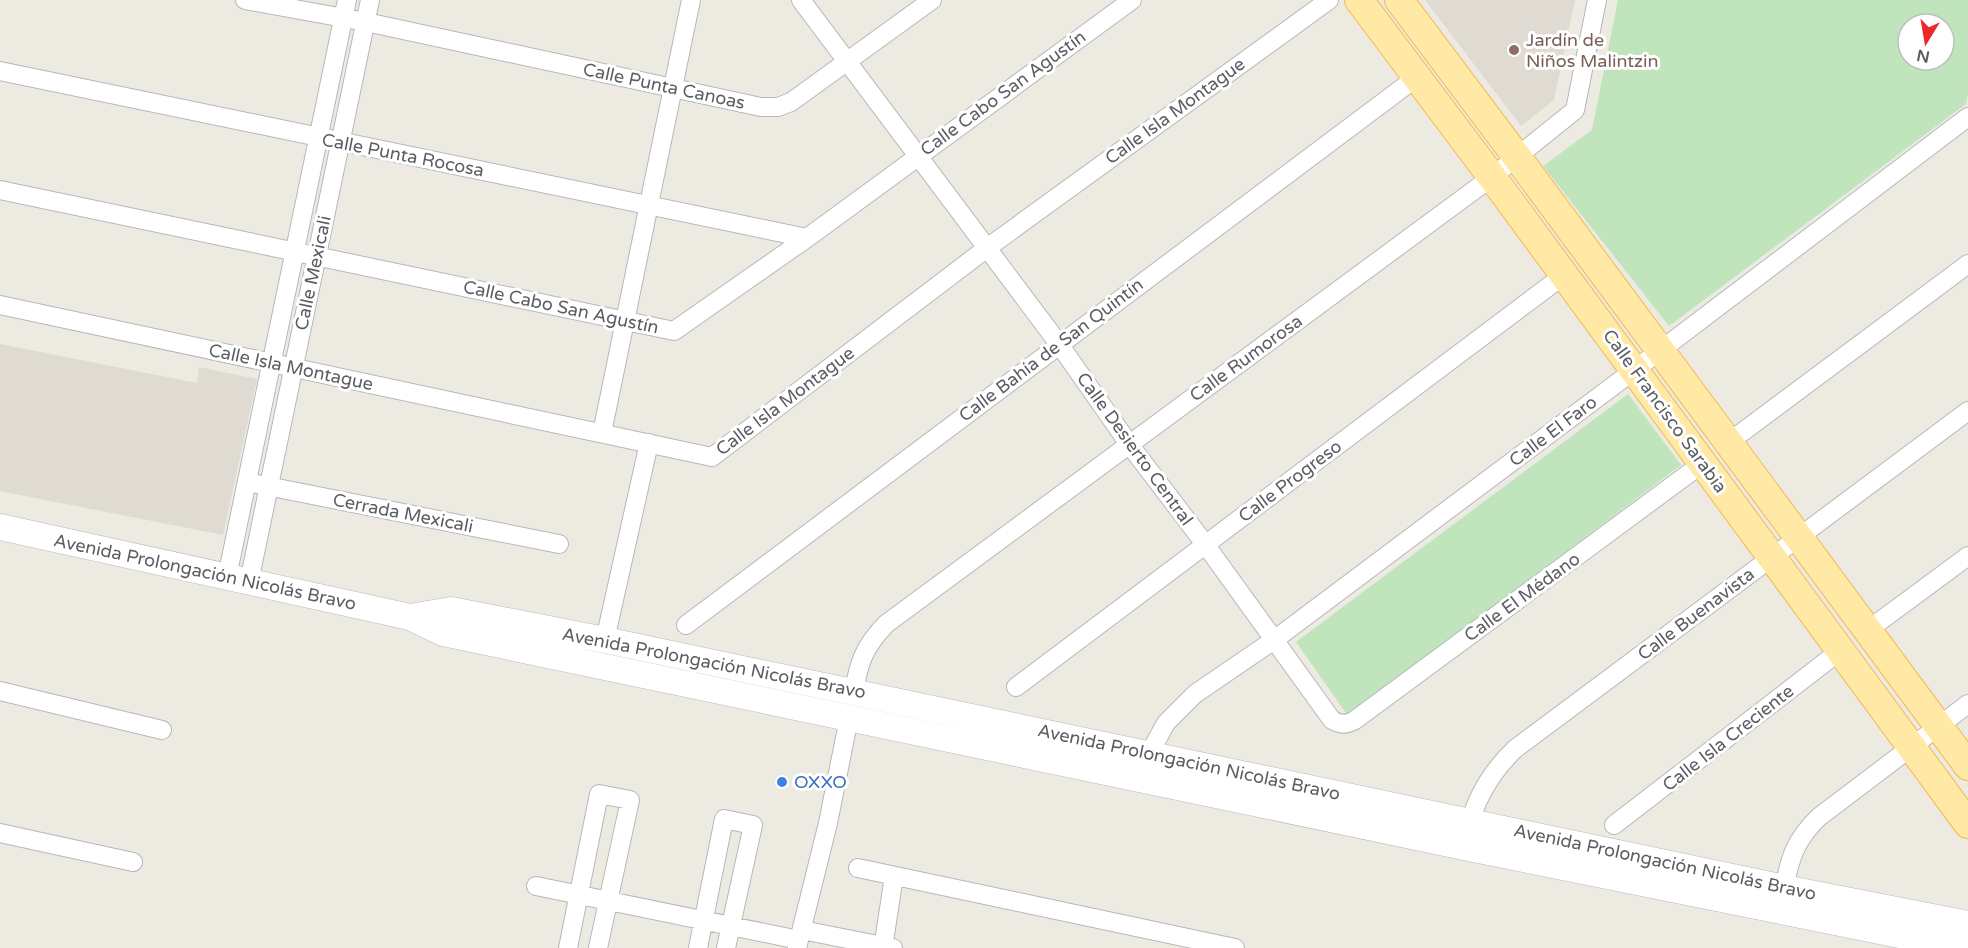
<svg xmlns="http://www.w3.org/2000/svg" width="1968" height="948" viewBox="0 0 1968 948" font-family="'Varela Round',sans-serif">
	<rect width="100%" height="100%" fill="#edeae1"/>
	<path fill="#dfdbd2" d="M1425 0H1575L1554 100 1521 126Z
		M0 344 197 383 199 367 257 379 223 535 0 491Z"/>
	<path fill="#c0e5bd" fill-rule="evenodd" d="M1618 0H1968V93L1966 104 1669 326 1543 166 1592 130ZM1908 24H1944V60H1908Z
		M1628 394 1681 465 1348 716 1296 642Z"/>
	<g fill="none" stroke-linecap="round" stroke-linejoin="round">
		<g stroke="#b4b8bc" stroke-width="20">
			<path id="street" d="M245 0 366 22 761 107H778L791 102 932 0
				M801 0 1059 344 1129 444 1205 544 1332 720C1341 725 1346 725 1355 720L1703 463
				M0 71 807 238
				M0 190 674 331 807 238 1132 0
				M0 305 712 457 987 248 1329 0
				M602 433 691 0
				M1729 442 1968 264
				M257 484 559 544
				M227 577 347 0
				M249 582 370 0
				M686 625 1417 77
				M1868 630 1968 556
				M605 640 649 443
				M1016 687 1564 275
				M0 691 162 730
				M854 691C859 661 865 646 886 624L1492 177 1575 110 1597 0
				M1149 754 1166 723 1195 694 1274 640 1661 350 1968 117
				M1614 825 1841 650
				M0 833 133 862
				M1467 834C1474 801 1491 772 1515 749L1968 411
				M858 868 1235 948
				M536 886 799 940
				M1784 888C1790 857 1796 839 1819 817L1968 704
				M802 930 893 948
				M568 948 599 794 630 800 598 948
				M698 948 724 819 753 825 726 948
				M797 948 828 823 849 718
				M883 948 894 876"/>
		</g>
		<g stroke="#b5b9be" stroke-width="27">
			<path id="secondary" d="M0 527 410 617 443 633 1464 847 1964 948
				M410 617 451 610 605 640 1784 888 1968 924"/>
		</g>
		<g stroke="#f3b955" stroke-width="30">
			<path id="primary" d="M1359 0 1492 177 1968 824
				M1399 0 1517 157 1968 766"/>
		</g>
		<use href="#street" stroke="#fff" stroke-width="18"/>
		<use href="#secondary" stroke="#fff" stroke-width="26"/>
		<use href="#primary" stroke="#ffe9a4" stroke-width="28"/>
	</g>
	<circle fill="#8d6e63" stroke="#fff" stroke-width="2" cx="1514" cy="50" r="6"/>
	<circle fill="#3f7fe0" stroke="#fff" stroke-width="2" cx="782" cy="782" r="6"/>
	<g text-anchor="middle" dominant-baseline="central" stroke-width="6" stroke-linejoin="round" paint-order="stroke">
		<g font-size="18" fill="#785e54" stroke="#fff" text-anchor="start">
			<text x="1526" y="40">Jardín de<tspan x="1526" dy="21">Niños Malintzin</tspan></text>
		</g>
		<g font-size="18" fill="#5a5e63" stroke="#fff">
			<text transform="translate(664 86) rotate(12)">Calle Punta Canoas</text>
			<text transform="translate(1003 93) rotate(-36)">Calle Cabo San Agustín</text>
			<text transform="translate(1175 111) rotate(-36)">Calle Isla Montague</text>
			<text transform="translate(403 155) rotate(11)">Calle Punta Rocosa</text>
			<text transform="translate(313 273) rotate(-78)">Calle Mexicali</text>
			<text transform="translate(561 307) rotate(12)">Calle Cabo San Agustín</text>
			<text transform="translate(1051 350) rotate(-37)">Calle Bahía de San Quintín</text>
			<text transform="translate(1246 358) rotate(-36)">Calle Rumorosa</text>
			<text transform="translate(291 367) rotate(12)">Calle Isla Montague</text>
			<text transform="translate(785 401) rotate(-37)">Calle Isla Montague</text>
			<text transform="translate(1665 411) rotate(54)">Calle Francisco Sarabia</text>
			<text transform="translate(1553 431) rotate(-37)">Calle El Faro</text>
			<text transform="translate(1135 449) rotate(54)">Calle Desierto Central</text>
			<text transform="translate(1290 481) rotate(-37)">Calle Progreso</text>
			<text transform="translate(403 513) rotate(11)">Cerrada Mexicali</text>
			<text transform="translate(205 572) rotate(12)">Avenida Prolongación Nicolás Bravo</text>
			<text transform="translate(1522 597) rotate(-36)">Calle El Médano</text>
			<text transform="translate(1696 614) rotate(-37)">Calle Buenavista</text>
			<text transform="translate(714 663) rotate(11)">Avenida Prolongación Nicolás Bravo</text>
			<text transform="translate(1728 738) rotate(-38)">Calle Isla Creciente</text>
			<text transform="translate(1189 762) rotate(12)">Avenida Prolongación Nicolás Bravo</text>
			<text transform="translate(1665 862) rotate(12)">Avenida Prolongación Nicolás Bravo</text>
		</g>
		<g font-size="18" fill="#366cbe" stroke="#fff" text-anchor="start">
			<text x="794" y="782">OXXO</text>
		</g>
	</g>
	<g transform="translate(1926 42) rotate(191)"><circle r="28" fill="#ffffff" stroke="#bdbfc1" stroke-width="1.5"/>
	<path d="M0-4.5L10 22L0 15L-10 22Z" fill="#eb292b"/>
	<text y="-9" font-size="16" font-weight="bold" text-anchor="middle" fill="#5a5e63">N</text>
	</g>
</svg>
